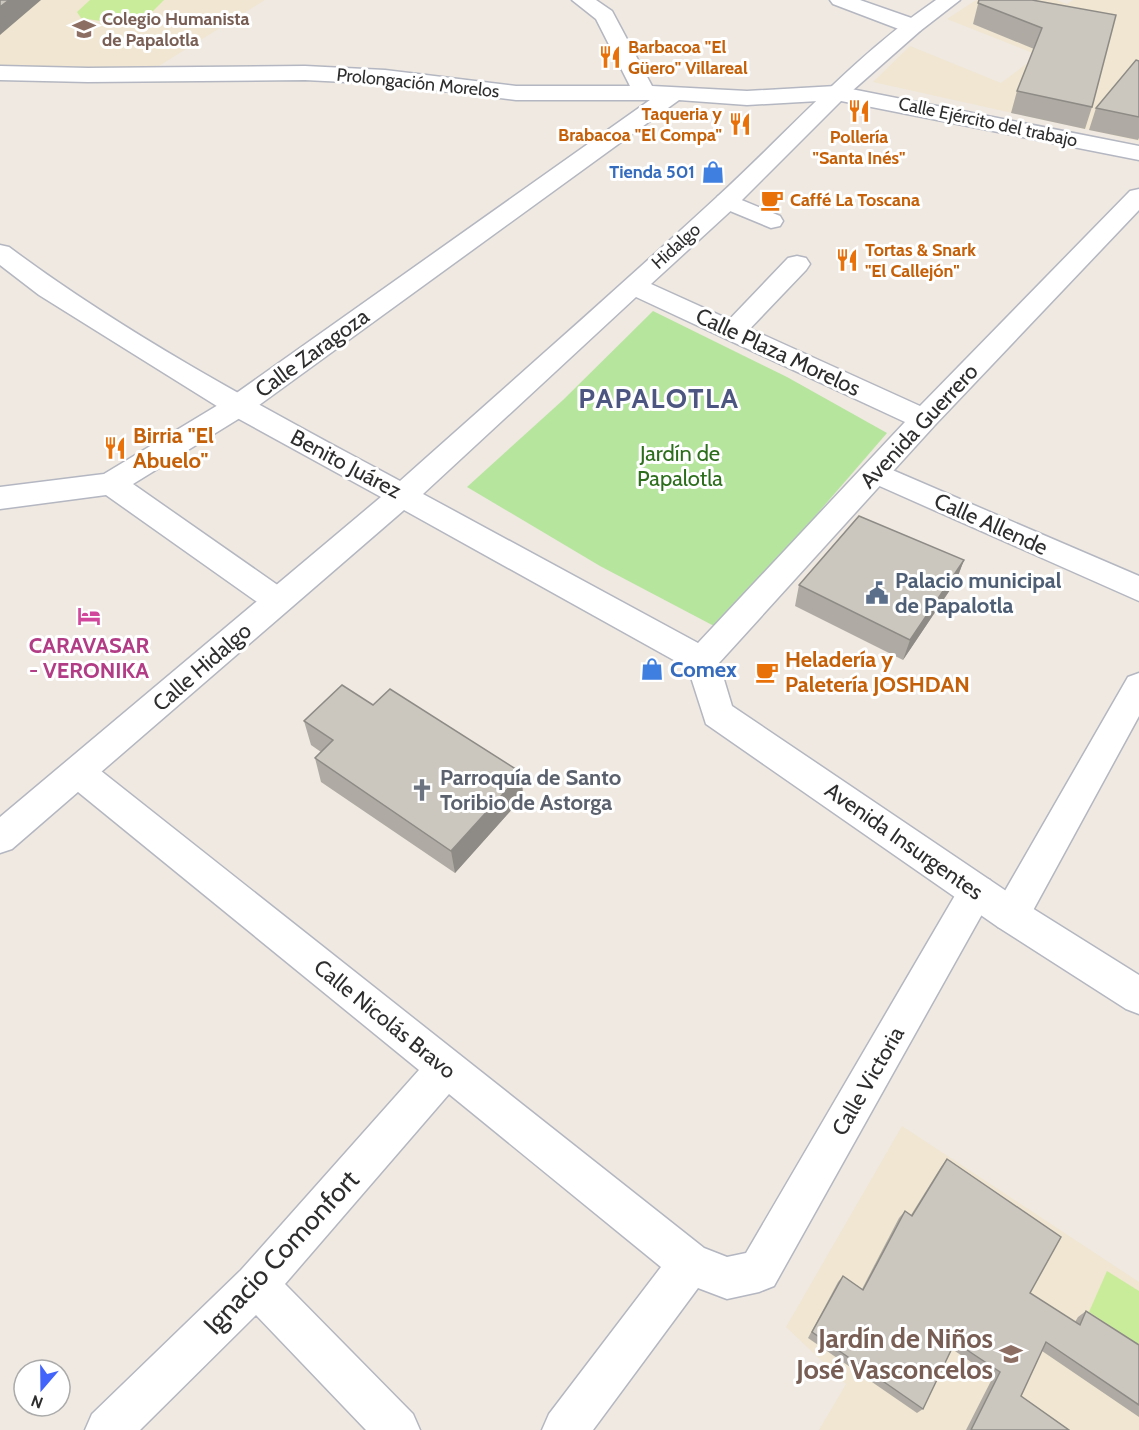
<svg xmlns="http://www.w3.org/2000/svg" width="1139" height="1430" viewBox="0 0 1139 1430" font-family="Cabin,sans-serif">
	<rect width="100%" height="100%" fill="#efe9e1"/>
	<path fill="#f0e6d1" d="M0 0H265L154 69 0 67Z
		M976 0H1056L1067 4 1073 0H1139V141L873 82 910 46 1001 83 1038 55 947 19Z
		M902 1126 1139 1282V1430H819L846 1384 786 1327Z"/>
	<path fill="#b6e59e" d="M653 311 787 377 887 433 811 521 714 626 600 566 467 487 563 400Z"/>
	<path fill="#c9ec9a" d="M90 0H164L144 20 133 26 81 18 77 12Z
		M1107 1271 1139 1291V1345L1089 1312Z"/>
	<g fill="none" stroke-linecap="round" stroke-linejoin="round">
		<g stroke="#b4b7c1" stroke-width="3">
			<path id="street" d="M572 0H596L612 11 652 86 747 91 836 86 1139 146V160L836 100 747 105 679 100 248 413 133 484 289 593 294 601 289 609 278 613 267 609 106 495 0 509V487L104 474 228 399 650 100H516L385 84 305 80 88 82 0 80V66L88 68 305 66 385 70 516 86H630L596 19Z
				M830 0H860L920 21 923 26 920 31 912 32 904 31 833 4Z
				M727 194 780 216 783 221 780 226 771 228 718 206 715 201 718 196Z
				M797 256 806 258 810 264 806 270 742 337 733 340 724 337 720 331 724 325 788 258Z
				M876 463 1139 576V601L866 480 862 473 866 466Z
				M1139 673V716L1024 927 1011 931 998 927 993 915 998 903 1128 677Z
				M79 759 91 763 704 1248 727 1257 746 1253 964 880 977 875 990 880 995 891 774 1286 759 1292 727 1299 698 1288 593 1430H542L549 1414 661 1267 449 1094 285 1284 413 1414 420 1430H366L256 1315 140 1430H85L92 1414 241 1270 419 1070 67 783 62 773 67 763Z"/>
		</g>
		<g stroke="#b4b7c1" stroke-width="3">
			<path id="secondary" d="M936 0H960L920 31 844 98 736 206 651 284 920 406 1130 191 1139 189V210L934 426 719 663 732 706 1024 903 1139 975V1014L1126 1009 998 927 706 724 688 668 404 510 12 849 0 853V817L381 497 228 413 39 295 0 265V245L9 247C131 338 266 409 400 481 505 387 613 293 717 197 790 130 854 56 936 0ZM636 297 905 422 698 643 423 494Z"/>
		</g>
		<use href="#street" fill="#fff" fill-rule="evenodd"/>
		<use href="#secondary" fill="#fff" fill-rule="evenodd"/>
	</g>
	<path fill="#afaba4" d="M979 0H1032L1092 107 1085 129 1011 113 1017 91 1034 49 973 24Z
		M1139 61V138L1138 140 1089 130 1096 108Z
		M964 560 956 581 903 660 795 606 799 585Z
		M304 721 523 797 455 873 321 782 315 758 321 752 311 745Z
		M947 1159 1030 1293 1075 1322 1078 1317 1086 1311 1139 1345V1417L1042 1351 1021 1396 1069 1430H966L993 1377 952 1349 923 1409 917 1413 808 1338 838 1282 843 1276 862 1289 899 1218 905 1211 911 1215 941 1167Z"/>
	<path fill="#8e8b86" d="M9 0H41L0 35V7Z
		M964 560 956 581 903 660 910 640Z
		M522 773 523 797 455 873 451 851Z"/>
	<path fill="#cbc7bf" stroke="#8e8b86" stroke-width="1.5" d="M0 0H9L0 7Z
		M979 0H1032L1116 15 1092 107 1017 91 1042 28 978 3Z
		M1136 60 1139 61V117L1096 108Z
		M859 516 964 560 910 640 799 585Z
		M342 685 373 705 390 689 522 773 451 851 315 758 333 740 304 721Z
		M947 1159 1061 1237 1030 1293 1080 1325 1086 1311 1139 1345V1405L1046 1342 1021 1396 1069 1430H971L1000 1372 955 1342 923 1409 812 1332 843 1276 863 1290 905 1211 912 1216Z"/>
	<defs>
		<g id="school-bare" transform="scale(1.8)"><path d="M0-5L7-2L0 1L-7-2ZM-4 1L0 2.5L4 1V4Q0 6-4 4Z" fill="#8d6e63" stroke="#fff" stroke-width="2.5" paint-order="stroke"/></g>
		<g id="restaurant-bare" transform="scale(1.8)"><path d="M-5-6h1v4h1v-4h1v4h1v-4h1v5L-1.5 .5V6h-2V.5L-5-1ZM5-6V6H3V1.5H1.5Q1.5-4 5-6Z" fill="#e8710a" stroke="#fff" stroke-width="2.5" paint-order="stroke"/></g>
		<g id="shop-bare" transform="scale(1.8)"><path d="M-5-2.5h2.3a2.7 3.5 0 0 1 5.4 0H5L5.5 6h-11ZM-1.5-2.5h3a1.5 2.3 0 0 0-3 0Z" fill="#3f7fe0" stroke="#fff" stroke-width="2.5" paint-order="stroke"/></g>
		<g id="cafe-bare" transform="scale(1.8)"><path d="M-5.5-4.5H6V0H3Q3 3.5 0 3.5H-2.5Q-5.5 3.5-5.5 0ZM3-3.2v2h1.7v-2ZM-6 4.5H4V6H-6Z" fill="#e8710a" stroke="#fff" stroke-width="2.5" paint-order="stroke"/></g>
		<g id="civic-bare" transform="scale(1.8)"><path d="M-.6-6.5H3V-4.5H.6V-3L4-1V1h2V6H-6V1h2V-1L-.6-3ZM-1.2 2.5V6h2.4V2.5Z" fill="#5c6f8a" stroke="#fff" stroke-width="2.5" paint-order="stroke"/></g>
		<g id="hotel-bare" transform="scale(1.8)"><path d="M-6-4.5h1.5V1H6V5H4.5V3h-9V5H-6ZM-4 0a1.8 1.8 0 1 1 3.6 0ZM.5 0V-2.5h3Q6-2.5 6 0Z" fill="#d1479c" stroke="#fff" stroke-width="2.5" paint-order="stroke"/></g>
		<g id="church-bare" transform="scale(1.8)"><path d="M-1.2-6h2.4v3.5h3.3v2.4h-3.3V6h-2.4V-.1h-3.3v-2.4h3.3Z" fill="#6b7280" stroke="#fff" stroke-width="2.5" paint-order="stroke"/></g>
	</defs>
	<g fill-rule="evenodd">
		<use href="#school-bare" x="84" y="29"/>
		<use href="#restaurant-bare" x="610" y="57"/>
		<use href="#restaurant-bare" x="859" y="111"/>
		<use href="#restaurant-bare" x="740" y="124"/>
		<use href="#shop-bare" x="713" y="172"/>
		<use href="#cafe-bare" x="772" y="200"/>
		<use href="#restaurant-bare" x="847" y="260"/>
		<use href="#restaurant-bare" x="115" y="448"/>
		<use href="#civic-bare" x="877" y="593"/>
		<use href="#hotel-bare" x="89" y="616"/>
		<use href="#shop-bare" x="652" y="669"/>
		<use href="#cafe-bare" x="767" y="672"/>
		<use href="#church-bare" x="422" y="790"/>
		<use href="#school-bare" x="1011" y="1354"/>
	</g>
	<g text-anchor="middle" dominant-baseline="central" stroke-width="6" stroke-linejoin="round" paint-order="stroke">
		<g font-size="18" font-weight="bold" fill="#785e54" stroke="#fff" text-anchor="start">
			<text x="102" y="19">Colegio Humanista<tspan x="102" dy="21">de Papalotla</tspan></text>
		</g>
		<g font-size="18" font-weight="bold" fill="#c56008" stroke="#fff" text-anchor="start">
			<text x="628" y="47">Barbacoa "El<tspan x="628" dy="21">Güero" Villareal</tspan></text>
			<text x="722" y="114" text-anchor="end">Taqueria y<tspan x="722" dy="21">Brabacoa "El Compa"</tspan></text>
			<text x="859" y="137" text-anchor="middle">Pollería<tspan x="859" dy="21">"Santa Inés"</tspan></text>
			<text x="790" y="200">Caffé La Toscana</text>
			<text x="865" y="250">Tortas &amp; Snark<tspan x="865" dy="21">"El Callejón"</tspan></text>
		</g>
		<g font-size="18" fill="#2e2e2e" stroke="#fff">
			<text transform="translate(418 83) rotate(6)">Prolongación Morelos</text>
			<text transform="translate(988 122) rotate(12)">Calle Ejército del trabajo</text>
			<text transform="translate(676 246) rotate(-42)">Hidalgo</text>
		</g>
		<g font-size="18" font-weight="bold" fill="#366cbe" stroke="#fff" text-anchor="end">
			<text x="695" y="172">Tienda 501</text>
		</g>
		<g font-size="22" fill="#2e2e2e" stroke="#fff">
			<text transform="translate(778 352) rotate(25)">Calle Plaza Morelos</text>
			<text transform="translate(312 353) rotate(-36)">Calle Zaragoza</text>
			<text transform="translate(919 426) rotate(-47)">Avenida Guerrero</text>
			<text transform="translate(346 464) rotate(28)">Benito Juárez</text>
			<text transform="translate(991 524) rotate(24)">Calle Allende</text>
			<text transform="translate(202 667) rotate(-41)">Calle Hidalgo</text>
			<text transform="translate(904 841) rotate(35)">Avenida Insurgentes</text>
			<text transform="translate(385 1019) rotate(39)">Calle Nicolás Bravo</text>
			<text transform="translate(868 1081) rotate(-60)">Calle Victoria</text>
		</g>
		<g font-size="22" font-weight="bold" fill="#c56008" stroke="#fff" text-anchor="start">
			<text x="133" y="435">Birria "El<tspan x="133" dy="25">Abuelo"</tspan></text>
			<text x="785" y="659">Heladería y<tspan x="785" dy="25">Paletería JOSHDAN</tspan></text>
		</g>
		<g font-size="22" fill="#2c6e1b" stroke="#fff">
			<text x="680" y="453">Jardín de<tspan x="680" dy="25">Papalotla</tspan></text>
		</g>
		<g font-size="22" font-weight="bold" fill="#4e5e75" stroke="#fff" text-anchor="start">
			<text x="895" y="580">Palacio municipal<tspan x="895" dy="25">de Papalotla</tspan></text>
		</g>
		<g font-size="22" font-weight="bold" fill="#b23c85" stroke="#fff">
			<text x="89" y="645">CARAVASAR<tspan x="89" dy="25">- VERONIKA</tspan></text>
		</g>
		<g font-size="22" font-weight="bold" fill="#366cbe" stroke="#fff" text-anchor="start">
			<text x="670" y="669">Comex</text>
		</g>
		<g font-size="22" font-weight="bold" fill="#5b616d" stroke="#fff" text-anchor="start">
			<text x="440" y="777">Parroquía de Santo<tspan x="440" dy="25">Toribio de Astorga</tspan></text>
		</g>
		<g font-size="27" fill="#2e2e2e" stroke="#fff">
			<text transform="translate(281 1252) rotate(-47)">Ignacio Comonfort</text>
		</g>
		<g font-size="27" font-weight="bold" fill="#785e54" stroke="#fff" text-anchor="end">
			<text x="993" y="1338">Jardín de Niños<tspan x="993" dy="31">José Vasconcelos</tspan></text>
		</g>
		<g font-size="28" font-weight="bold" letter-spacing="1.5" fill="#4d5680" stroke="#fff">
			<text x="659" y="398">PAPALOTLA</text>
		</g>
	</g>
	<g transform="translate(42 1388) rotate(200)"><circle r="28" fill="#ffffff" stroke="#ababab" stroke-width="1.5"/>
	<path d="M0-4.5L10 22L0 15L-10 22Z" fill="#4264fb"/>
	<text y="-9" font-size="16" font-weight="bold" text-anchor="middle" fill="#2e2e2e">N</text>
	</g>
</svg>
